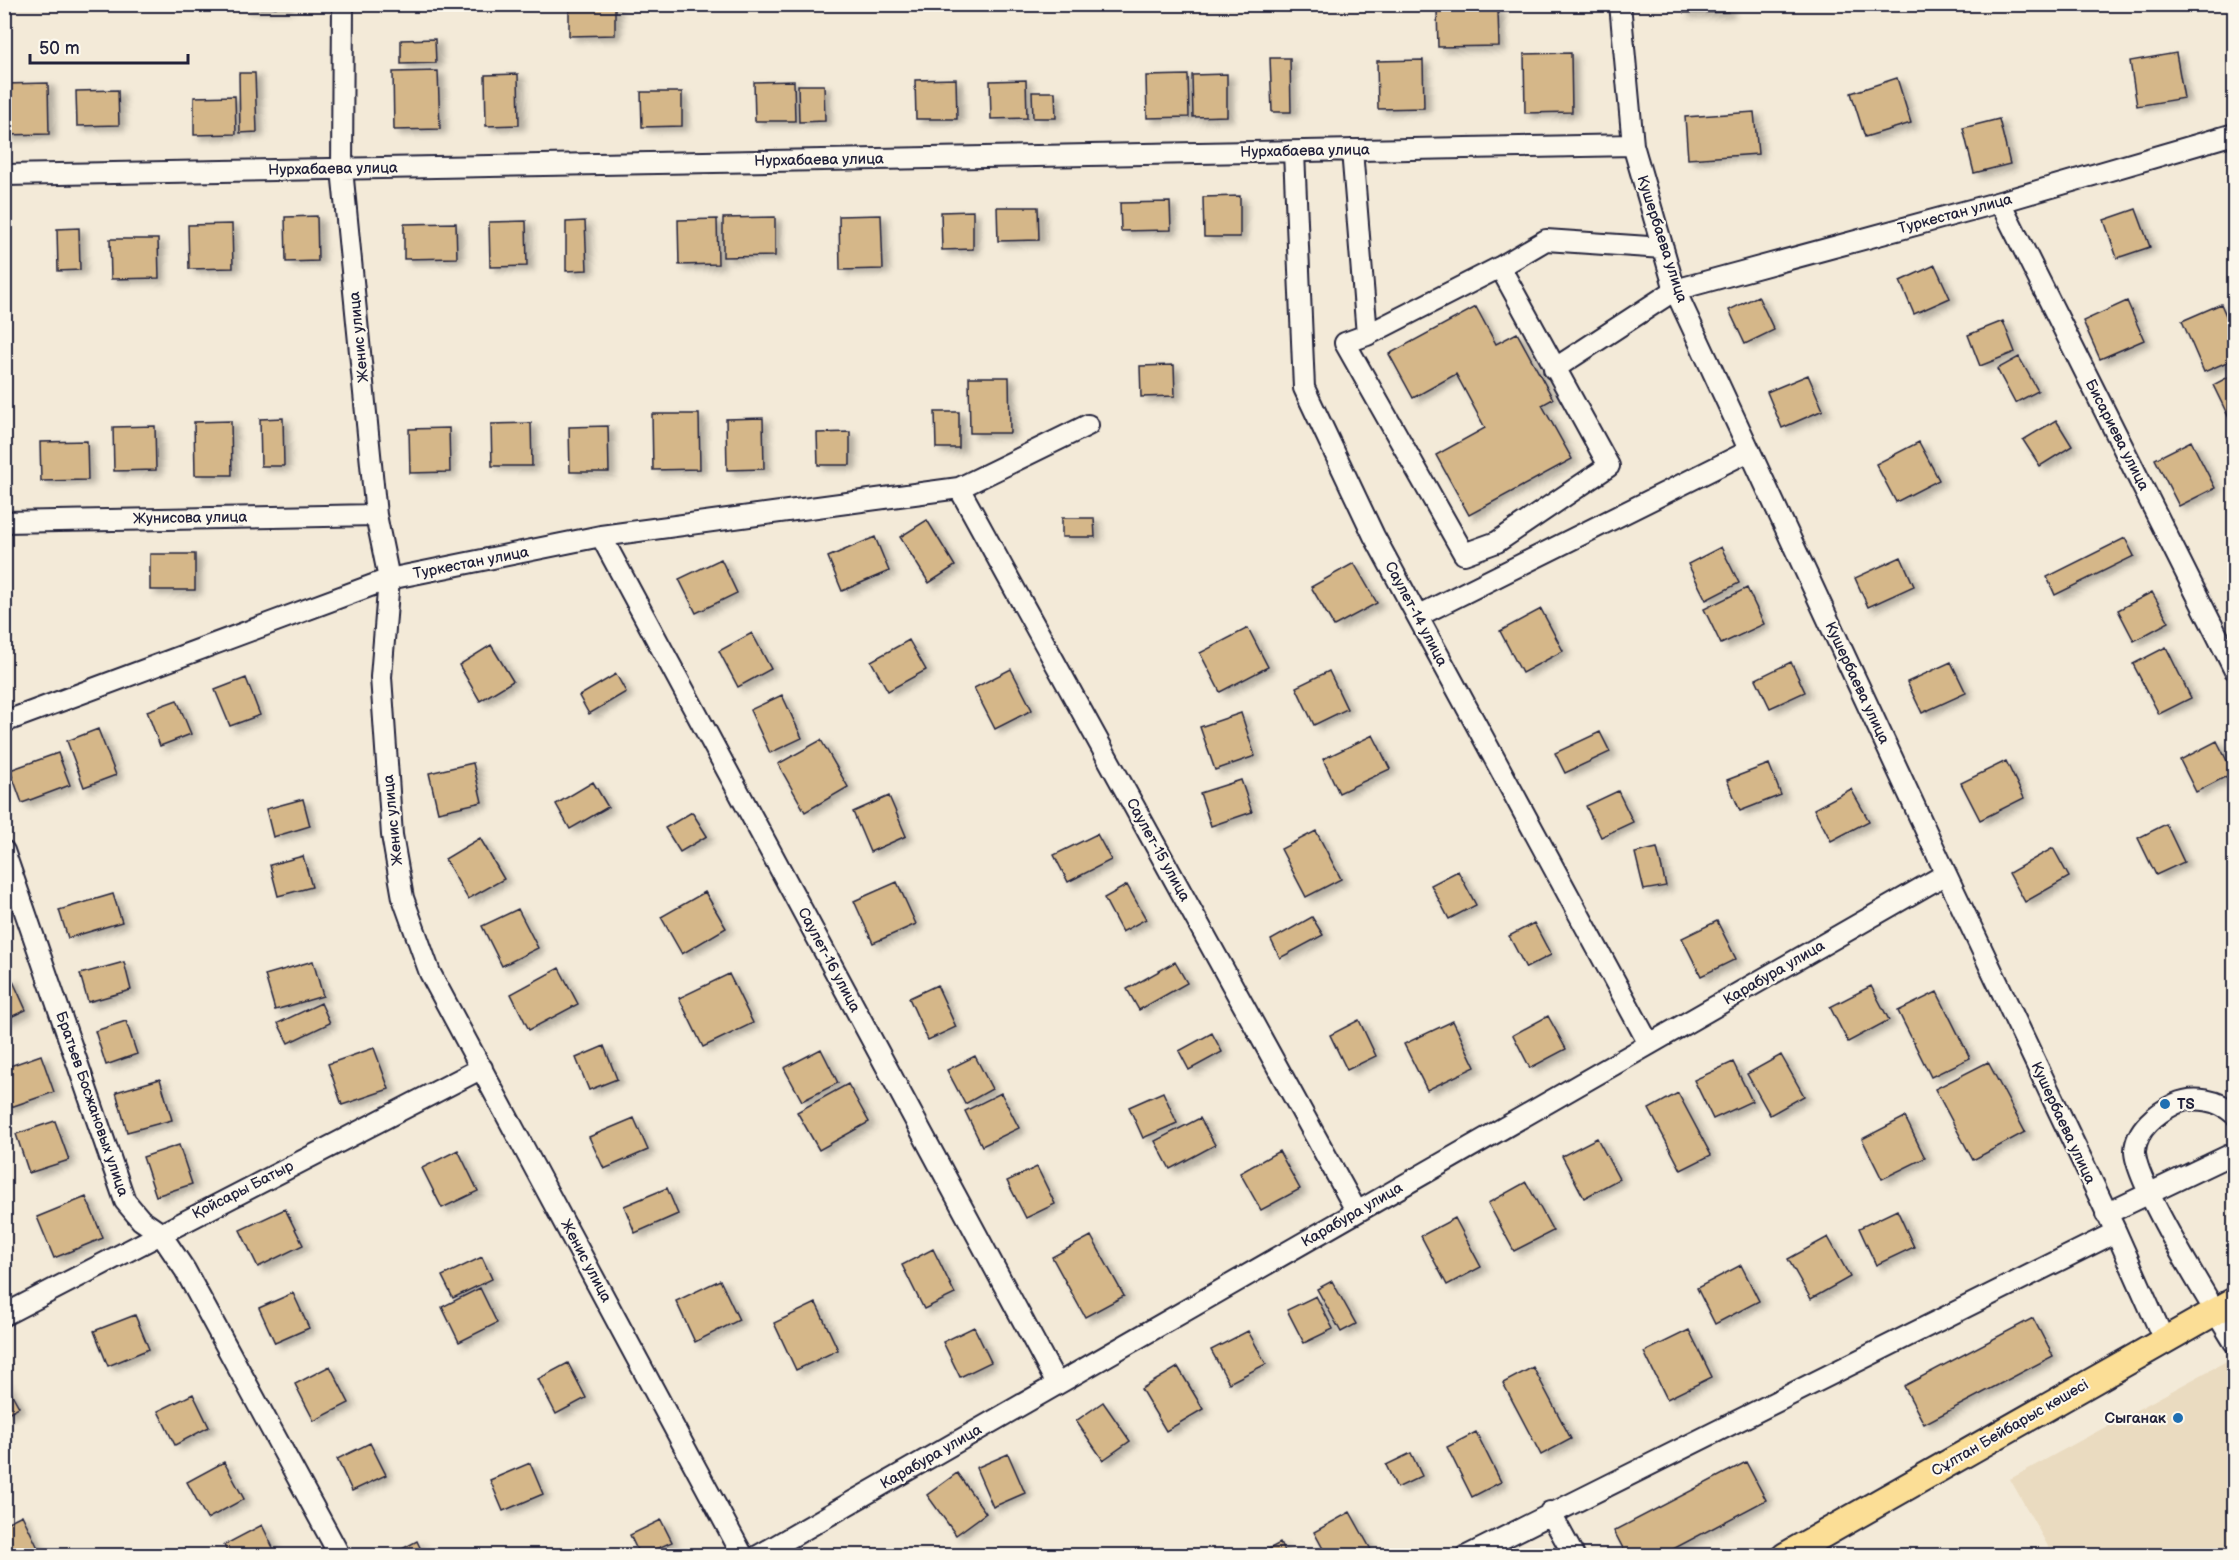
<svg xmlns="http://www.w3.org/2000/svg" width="2239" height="1560" viewBox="0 0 2239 1560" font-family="'Balsamiq Sans',sans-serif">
	<defs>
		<filter id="shadow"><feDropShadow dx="6" dy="4" stdDeviation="3" flood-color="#0004"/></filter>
	</defs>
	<rect width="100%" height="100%" fill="#f3ead8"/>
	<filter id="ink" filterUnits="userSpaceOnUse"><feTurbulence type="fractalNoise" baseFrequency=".0167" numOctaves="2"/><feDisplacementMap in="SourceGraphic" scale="12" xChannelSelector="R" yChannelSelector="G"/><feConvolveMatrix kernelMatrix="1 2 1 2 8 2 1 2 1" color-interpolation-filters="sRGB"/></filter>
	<g filter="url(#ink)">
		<path fill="#eadbc0" d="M2234 1357V1555H2053L2010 1479Z"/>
		<path fill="#d5b789" stroke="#22223b" stroke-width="1.5" filter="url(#shadow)" d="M244 4H288V7L244 8Z
			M569 4H615V35L569 36Z
			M1683 4H1728V12L1684 13Z
			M1498 9 1499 46 1438 47 1437 10Z
			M435 39 436 63 401 64V40Z
			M1571 53 1572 112 1525 113 1524 54Z
			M2176 53 2184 98 2137 106 2130 61Z
			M1270 58H1290L1291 112H1272Z
			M1423 60 1424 108 1378 109 1377 61Z
			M438 71 440 129 394 130 393 72Z
			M239 73H255L257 132 240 133Z
			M518 74 519 125 486 126 485 75Z
			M1227 74V116L1193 117 1192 75Z
			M1188 75 1189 117 1147 118 1146 76Z
			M1897 78 1911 123 1865 137 1851 93Z
			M956 79 957 119H916L915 80Z
			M1026 80 1027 118 991 119 990 81Z
			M794 81 795 121H755L754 82Z
			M48 83 49 134 4 135V84Z
			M798 85H824L825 121 799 122Z
			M118 90 119 125 77 126 76 91Z
			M641 92H682V126L642 127Z
			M1032 92H1055L1056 118H1033Z
			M235 96 236 134 194 135V97Z
			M1754 112 1758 154 1688 159 1685 117Z
			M1999 119 2010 164 1974 173 1963 128Z
			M1240 196V237H1204L1203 197Z
			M1170 202 1171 230 1121 231 1120 203Z
			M997 207H1038L1039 240 998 241Z
			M2136 209 2150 247 2117 258 2104 220Z
			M973 211V249L942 250 941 212Z
			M881 215 883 269 840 270 839 216Z
			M317 216 318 261 286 262 285 217Z
			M775 217V256L723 257V218Z
			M717 219 718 264 679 265 678 220Z
			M526 221 527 266 490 267 489 222Z
			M585 221 587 270 566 271V222Z
			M456 223 457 258 404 259V224Z
			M232 224 233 268 189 269 188 225Z
			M79 228 80 270 58 271 57 229Z
			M110 239H158L159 278 111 279Z
			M1935 265 1950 298 1914 314 1900 281Z
			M1758 296 1774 330 1745 344 1729 310Z
			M2127 301 2144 340 2100 359 2083 321Z
			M2221 304 2234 334V359L2204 372 2182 321Z
			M1476 307 1496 344 1517 333 1553 399 1542 405 1572 459 1469 515 1436 455 1485 428 1456 374 1413 398 1389 354Z
			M2003 321 2015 352 1980 366 1968 335Z
			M2019 357 2038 391 2015 403 1997 369Z
			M1174 365 1175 396 1141 397 1140 366Z
			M2234 374V420L2231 422 2213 385Z
			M1808 375 1823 410 1782 428 1767 392Z
			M969 377H1009L1010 433H970Z
			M935 412H959V448H936Z
			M652 414H699L700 469 653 470Z
			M283 418 284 466H261L260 419Z
			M763 418 764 469 727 470 726 419Z
			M2056 420 2072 446 2040 466 2023 440Z
			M231 421 232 475H195L194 422Z
			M531 423 532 466H492L491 424Z
			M155 426 156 470 114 471 113 427Z
			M608 426 609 472H570L569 427Z
			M449 428 450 472 410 473 409 429Z
			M850 432V465H818L817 433Z
			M87 441 88 480 41 481 40 442Z
			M2191 441 2215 488 2179 506 2155 459Z
			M1919 442 1939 480 1896 502 1876 464Z
			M1062 518H1094L1095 537H1062Z
			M927 520 955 566 929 583 900 537Z
			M875 537 889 571 842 591 828 557Z
			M2125 538 2134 556 2055 595 2047 577Z
			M1721 547 1739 583 1706 600 1688 564Z
			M150 554H195V590H150Z
			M1901 557 1914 586 1868 607 1855 578Z
			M721 559 737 593 696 613 679 579Z
			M1354 563 1377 603 1334 626 1311 587Z
			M1747 588 1764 624 1721 644 1704 609Z
			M2152 592 2169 622 2134 641 2118 610Z
			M1541 609 1563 651 1522 673 1500 631Z
			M1248 628 1268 667 1220 692 1200 653Z
			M752 633 771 669 738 687 719 651Z
			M909 640 926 670 888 691 871 661Z
			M491 645 513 681 480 701 459 665Z
			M2166 647 2191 698 2159 714 2133 664Z
			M1791 662 1805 692 1770 708 1756 679Z
			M1951 662 1966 693 1922 713 1907 682Z
			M1011 669 1032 710 995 729 974 688Z
			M1329 671 1347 709 1314 725 1296 687Z
			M616 674 626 692 589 714 579 696Z
			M246 678 260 715 230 726 215 690Z
			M782 695 802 738 770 753 750 710Z
			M177 700 191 734 160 746 147 711Z
			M1241 713 1255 756 1215 770 1200 727Z
			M98 729 116 775 84 787 67 741Z
			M1600 732 1610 752 1565 773 1555 753Z
			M1373 735 1390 769 1339 793 1323 759Z
			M821 740 848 787 805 812 778 764Z
			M2217 741 2233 773 2196 792 2180 760Z
			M58 753 70 785 22 803 10 770Z
			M2006 761 2024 798 1980 820 1961 783Z
			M473 763 482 802 438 812 429 773Z
			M1769 764 1781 795 1740 811 1727 780Z
			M1241 780 1252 812 1211 826 1200 793Z
			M593 782 608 807 570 829 556 804Z
			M1851 789 1869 821 1831 841 1814 809Z
			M1618 791 1633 822 1601 837 1586 806Z
			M889 796 906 836 870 852 853 812Z
			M303 799 310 826 273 837 266 809Z
			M692 812 707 836 680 852 665 828Z
			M2166 824 2184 862 2156 875 2138 838Z
			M1316 831 1341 879 1306 897 1281 849Z
			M1097 834 1111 860 1068 882 1054 855Z
			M480 838 504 879 468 899 445 859Z
			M1657 848 1666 886 1644 890 1635 853Z
			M2053 848 2069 877 2025 902 2009 873Z
			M303 856 312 887 278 896 270 865Z
			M1458 871 1476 905 1449 919 1431 885Z
			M897 882 916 924 873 943 854 901Z
			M1127 885 1146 919 1122 932 1104 898Z
			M705 892 726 928 682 954 661 917Z
			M113 894 122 922 68 938 59 910Z
			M518 909 538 948 502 966 482 926Z
			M1312 917 1323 935 1280 958 1271 940Z
			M1717 921 1736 959 1701 976 1682 938Z
			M1534 923 1551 955 1526 968 1509 936Z
			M313 961 323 996 275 1010 265 975Z
			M124 962 131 990 88 1002 80 974Z
			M1175 962 1187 983 1139 1010 1127 989Z
			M559 968 578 1004 529 1030 511 994Z
			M729 974 753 1023 703 1047 679 998Z
			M12 979 26 1010 4 1020V982Z
			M937 985 956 1027 928 1040 909 998Z
			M1871 986 1889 1020 1848 1042 1830 1007Z
			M1937 992 1970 1058 1931 1077 1898 1011Z
			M321 1003 330 1023 288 1043 278 1023Z
			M1548 1016 1566 1049 1530 1068 1513 1035Z
			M1359 1020 1376 1056 1347 1070 1330 1035Z
			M126 1021 137 1054 106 1065 95 1031Z
			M1453 1021 1475 1067 1427 1090 1404 1044Z
			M1212 1033 1222 1052 1189 1070 1179 1051Z
			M604 1046 617 1079 589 1090 576 1058Z
			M374 1048 389 1089 342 1105 328 1064Z
			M821 1049 838 1083 802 1101 784 1068Z
			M41 1055 54 1092 8 1108 4 1098V1068Z
			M1781 1055 1804 1096 1770 1115 1747 1074Z
			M975 1056 992 1089 965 1104 947 1070Z
			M1733 1062 1752 1101 1713 1119 1694 1080Z
			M1988 1062 2025 1132 1973 1160 1935 1089Z
			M160 1079 172 1120 127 1132 116 1092Z
			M848 1084 869 1122 819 1150 797 1112Z
			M1163 1092 1177 1123 1143 1138 1129 1107Z
			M1001 1093 1019 1128 982 1146 965 1111Z
			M1678 1093 1711 1155 1681 1170 1649 1109Z
			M1905 1117 1925 1158 1882 1179 1862 1139Z
			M634 1118 648 1150 604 1169 589 1137Z
			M1200 1118 1215 1145 1170 1169 1155 1141Z
			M55 1121 69 1160 29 1173 16 1134Z
			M1597 1138 1619 1179 1584 1198 1562 1156Z
			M179 1145 192 1184 156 1196 143 1157Z
			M458 1150 478 1191 442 1208 422 1168Z
			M1279 1151 1300 1189 1261 1210 1240 1173Z
			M1037 1167 1055 1204 1026 1218 1007 1181Z
			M1526 1182 1553 1231 1514 1251 1488 1203Z
			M667 1188 678 1214 635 1233 624 1206Z
			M86 1197 103 1238 54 1258 37 1217Z
			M285 1209 303 1245 258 1267 240 1230Z
			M1897 1210 1914 1247 1876 1265 1859 1228Z
			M1455 1218 1481 1267 1447 1285 1421 1236Z
			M1091 1236 1124 1296 1085 1317 1052 1257Z
			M1828 1237 1850 1277 1811 1299 1788 1259Z
			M933 1249 955 1294 924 1309 902 1265Z
			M482 1257 492 1279 453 1298 442 1276Z
			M1741 1265 1759 1301 1715 1324 1697 1288Z
			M720 1280 739 1320 695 1342 676 1301Z
			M1332 1281 1356 1324 1341 1332 1317 1289Z
			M480 1288 497 1323 459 1342 442 1307Z
			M293 1293 309 1328 275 1343 259 1308Z
			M1316 1296 1333 1329 1304 1343 1287 1310Z
			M816 1303 838 1350 796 1370 774 1323Z
			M135 1315 149 1349 108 1366 94 1331Z
			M2033 1318 2053 1356 1924 1424 1904 1386Z
			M974 1327 991 1362 960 1377 943 1342Z
			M1689 1330 1712 1377 1667 1399 1644 1352Z
			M1248 1331 1266 1364 1229 1383 1211 1350Z
			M568 1363 586 1398 556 1414 538 1379Z
			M330 1366 349 1403 314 1421 295 1384Z
			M1178 1367 1203 1409 1166 1431 1141 1389Z
			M1533 1367 1571 1439 1541 1455 1503 1383Z
			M4 1380 19 1407 4 1415Z
			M193 1394 209 1427 175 1445 158 1411Z
			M1103 1402 1130 1441 1103 1460 1076 1421Z
			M1476 1432 1501 1482 1472 1497 1447 1447Z
			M370 1443 386 1475 352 1491 337 1459Z
			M1411 1453 1422 1476 1397 1488 1386 1465Z
			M1008 1454 1025 1493 993 1507 976 1468Z
			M224 1462 244 1499 207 1519 187 1482Z
			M1746 1462 1766 1500 1660 1556H1627L1614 1531Z
			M530 1463 543 1494 503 1511 490 1480Z
			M957 1473 986 1513 956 1535 927 1495Z
			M1350 1512 1374 1555 1327 1556 1314 1532Z
			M22 1515 41 1554 4 1556V1524Z
			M661 1520 672 1542 640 1556 630 1535Z
			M262 1525 277 1556H229L224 1545Z
			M417 1541 424 1556H389Z
			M1280 1543 1286 1556H1256Z"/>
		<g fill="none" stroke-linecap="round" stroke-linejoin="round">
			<g stroke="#22223b" stroke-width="24">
				<path id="minor" d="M343 4 342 169 376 515 389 579 381 677 392 835 403 898 430 973 743 1556
					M1620 4 1633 145 1675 290 1946 874 2116 1232 2164 1340
					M1352 150 1367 335 1345 343 1464 554 1497 542 1609 466 1500 267 1367 335
					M1294 152 1304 388 1374 536 1649 1044
					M4 175 1633 145
					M2000 202 2234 669
					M1500 267 1546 240 1663 248
					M1554 369 1675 290 2000 202 2234 134
					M959 488 1357 1212
					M4 522 376 515
					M601 536 1057 1384
					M1418 616 1749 451
					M4 722 389 579 601 536 959 488 1088 425
					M4 851 125 1201 141 1220 160 1233 185 1270 340 1556
					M2234 1114C2219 1100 2194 1095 2175 1104 2157 1113 2136 1129 2135 1151 2134 1181 2215 1311 2234 1342
					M2106 1214 2234 1153
					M4 1315 482 1068
					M1550 1512 1574 1556
					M758 1556 1946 874
					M1467 1556 2116 1232"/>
			</g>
			<g stroke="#22223b" stroke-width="30">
				<path id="major" d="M1785 1556 2234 1301"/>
			</g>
			<use href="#minor" stroke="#fbf7ec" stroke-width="20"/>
			<use href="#major" stroke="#fbde96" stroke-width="26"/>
		</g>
	</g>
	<g fill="#1f6fb2" stroke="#fbf7ec" stroke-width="2">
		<circle cx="2165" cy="1104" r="6"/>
		<circle cx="2178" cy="1418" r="6"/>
	</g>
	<g text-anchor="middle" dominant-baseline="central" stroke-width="4.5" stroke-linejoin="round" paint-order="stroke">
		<g font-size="15" fill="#22223b" stroke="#fbf7ec">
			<text transform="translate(1305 151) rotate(-1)">Нурхабаева улица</text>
			<text transform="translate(819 160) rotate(-1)">Нурхабаева улица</text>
			<text transform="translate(333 169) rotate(-1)">Нурхабаева улица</text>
			<text transform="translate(1955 214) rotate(-15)">Туркестан улица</text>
			<text transform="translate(1662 239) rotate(72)">Кушербаева улица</text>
			<text transform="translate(359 337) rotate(-96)">Женис улица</text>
			<text transform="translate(2117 435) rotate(63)">Бисариева улица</text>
			<text transform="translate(190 518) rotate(-1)">Жунисова улица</text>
			<text transform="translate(471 563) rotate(-11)">Туркестан улица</text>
			<text transform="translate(1416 614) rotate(62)">Саулет-14 улица</text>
			<text transform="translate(1857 683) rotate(65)">Кушербаева улица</text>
			<text transform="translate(393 820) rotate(-96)">Женис улица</text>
			<text transform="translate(1158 850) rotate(61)">Саулет-15 улица</text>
			<text transform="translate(829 960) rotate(62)">Саулет-16 улица</text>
			<text transform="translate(1774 973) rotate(-30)">Карабура улица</text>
			<text transform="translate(92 1104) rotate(71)">Братьев Босжановых улица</text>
			<text transform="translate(2063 1123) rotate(65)">Кушербаева улица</text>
			<text transform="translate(243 1190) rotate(-27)">Қойсары Батыр</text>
			<text transform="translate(1352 1215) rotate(-30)">Карабура улица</text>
			<text transform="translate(586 1261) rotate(62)">Женис улица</text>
			<text transform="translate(2010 1428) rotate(-30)">Сұлтан Бейбарыс көшесі</text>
			<text transform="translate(931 1457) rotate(-30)">Карабура улица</text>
		</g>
		<g font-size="15" font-weight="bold" fill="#22223b" stroke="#fbf7ec" text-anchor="start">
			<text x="2177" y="1104">TS</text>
			<text x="2166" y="1418" text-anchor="end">Сыганак</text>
		</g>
	</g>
	<rect width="2239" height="1560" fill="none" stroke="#fbf7ec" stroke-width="24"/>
	<rect x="12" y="12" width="2215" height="1536" fill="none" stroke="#22223b" stroke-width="2" filter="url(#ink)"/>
	<path d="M30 54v9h158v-9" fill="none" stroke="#22223b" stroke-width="3"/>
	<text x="39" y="54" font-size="18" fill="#22223b" stroke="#fbf7ec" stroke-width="4.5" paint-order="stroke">50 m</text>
</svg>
